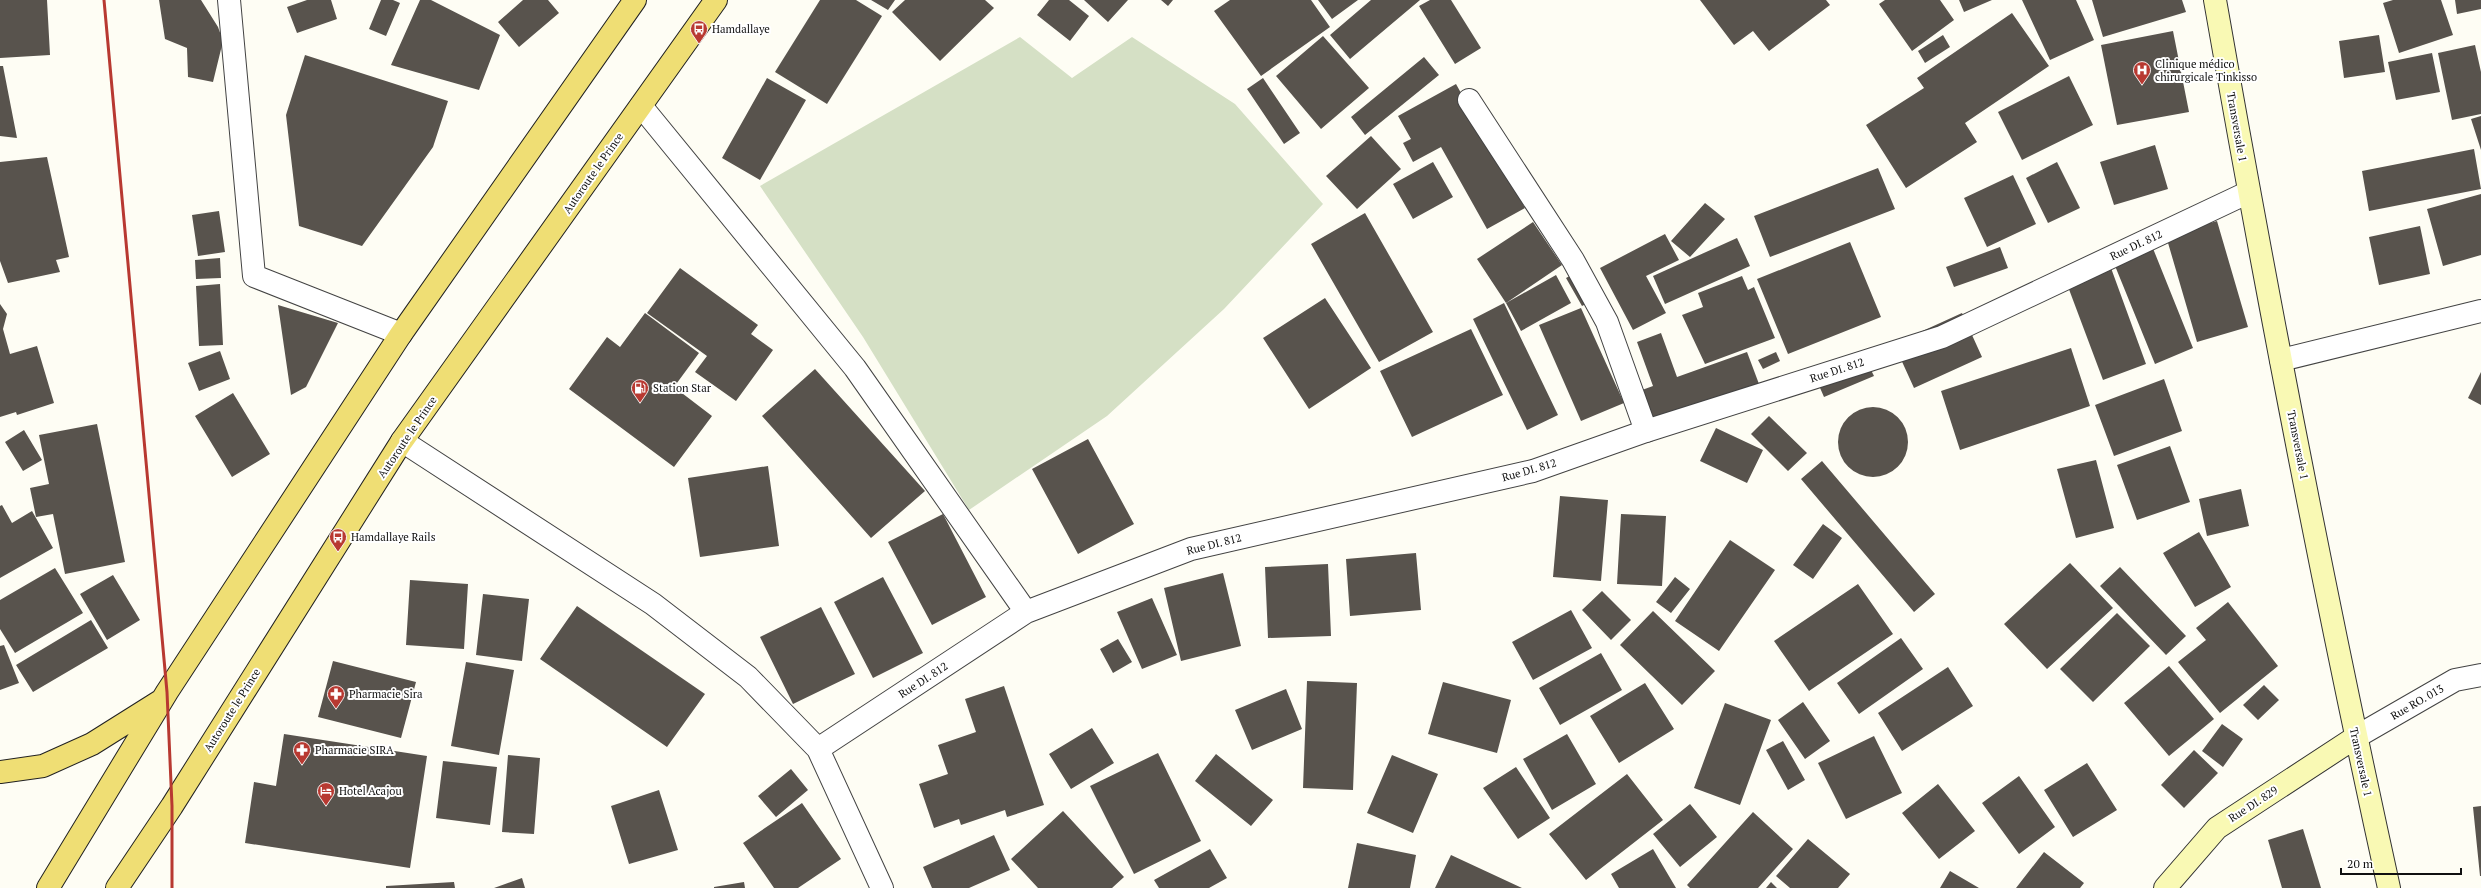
<svg xmlns="http://www.w3.org/2000/svg" width="2481" height="888" viewBox="0 0 2481 888" font-family="'PT Serif',serif">
	<rect width="100%" height="100%" fill="#fefdf4"/>
	<path fill="#d5e0c5" d="M1020 37 1072 78 1132 37 1235 104 1323 204 1224 309 1107 416 969 510 863 337 760 186Z"/>
	<path fill="#58534d" d="M0 0H47L50 55 0 58Z
		M159 0H201L218 27 223 41 213 82 188 77 187 48 165 39Z
		M307 0H331L337 19 297 33 287 7Z
		M381 0H393L400 3 386 36 369 29Z
		M420 0H431L500 35 479 90 391 65Z
		M523 0H548L559 13 519 47 498 22Z
		M820 0H856L882 16 827 104 775 72Z
		M871 0H895L888 10Z
		M905 0H985L994 8 940 61 892 12Z
		M1049 0H1069L1089 16 1070 41 1037 15Z
		M1084 0H1128L1108 22Z
		M1161 0H1173L1168 6Z
		M1230 0H1311L1330 27 1261 76 1214 11Z
		M1318 0H1358L1332 19Z
		M1371 0H1420L1350 59 1330 35Z
		M1430 0H1451L1481 48 1455 64 1419 6Z
		M1700 0H1826L1830 5 1769 51 1753 31 1734 45Z
		M1885 0H1940L1954 20 1912 51 1879 4Z
		M1959 0H1992L1964 12Z
		M2022 0H2076L2094 40 2050 60Z
		M2092 0H2182L2186 12 2103 37Z
		M2393 0H2441L2453 35 2399 53 2383 3Z
		M2455 0H2481V9L2457 14Z
		M2012 13 2049 66 1965 123 1977 142 1906 188 1866 125 1924 88 1917 78Z
		M2173 31 2189 112 2117 125 2101 45Z
		M1943 35 1950 47 1925 63 1918 51Z
		M2379 35 2385 72 2344 78 2339 41Z
		M1323 36 1369 88 1321 129 1276 76Z
		M2475 45 2481 72V114L2452 120 2438 53Z
		M2432 53 2440 92 2396 100 2388 62Z
		M305 55 448 101 433 147 362 246 299 226 286 115Z
		M1424 57 1439 75 1365 135 1351 117Z
		M0 66H3L17 138 0 136Z
		M2069 76 2093 125 2022 160 1998 112Z
		M767 78 806 100 760 180 722 158Z
		M1263 78 1300 133 1284 144 1247 89Z
		M1456 84 1525 208 1487 229 1441 147 1413 162 1403 143 1411 139 1398 116Z
		M2481 116V150L2471 119Z
		M1371 136 1401 169 1357 209 1326 176Z
		M2155 145 2168 189 2114 205 2100 162Z
		M2474 149 2481 189 2369 211 2362 171Z
		M47 157 69 257 56 260 60 272 8 283 0 261V162Z
		M1433 162 1453 197 1413 219 1393 184Z
		M2057 162 2080 208 2048 223 2026 178Z
		M1878 168 1895 209 1770 257 1754 216Z
		M2013 175 2036 224 1987 247 1964 198Z
		M2481 194V255L2443 266 2427 209Z
		M1705 203 1725 219 1690 257 1671 241Z
		M219 211 225 252 198 256 192 215Z
		M1365 213 1433 332 1379 362 1311 244Z
		M2217 221 2248 327 2197 342 2166 236Z
		M1533 222 1562 265 1506 303 1477 259Z
		M2420 226 2430 274 2379 285 2369 237Z
		M1665 234 1679 260 1646 276 1666 313 1633 330 1600 268Z
		M1737 238 1750 266 1665 304 1653 276Z
		M2150 241 2193 348 2155 364 2111 256Z
		M1850 242 1881 317 1788 354 1757 279Z
		M2000 247 2008 268 1954 287 1946 267Z
		M220 258 221 278 196 279 195 260Z
		M680 268 758 325 751 334 773 350 736 401 695 372 707 356 647 313Z
		M2111 268 2146 364 2103 380 2067 284Z
		M1577 272 1592 301 1582 306 1566 278Z
		M1556 275 1571 303 1521 331 1506 303Z
		M1742 276 1748 290 1754 287 1775 338 1705 364 1682 315 1703 307 1698 293Z
		M220 284 223 345 199 346 196 286Z
		M1325 298 1371 368 1309 409 1263 338Z
		M1504 303 1558 415 1527 430 1473 319Z
		M0 304 7 314 3 329 10 354 37 346 54 403 17 415 16 412 0 417Z
		M278 305 338 323 306 387 291 395Z
		M1581 308 1624 403 1581 421 1539 325Z
		M645 313 699 353 674 387 712 416 674 467 569 389 607 337 620 347Z
		M1962 313 1982 357 1914 388 1894 344Z
		M1471 329 1503 395 1412 437 1380 371Z
		M1661 333 1677 377 1747 352 1759 384 1654 422 1642 390 1653 386 1637 342Z
		M2071 348 2090 406 1960 450 1941 391Z
		M220 351 230 379 199 391 188 363Z
		M1776 352 1780 361 1763 369 1758 360Z
		M1862 352 1874 376 1824 397 1814 374Z
		M815 369 925 491 871 538 762 416Z
		M2481 372V405L2468 398Z
		M2164 379 2182 431 2114 456 2095 405Z
		M233 393 270 454 232 477 195 416Z
		M1838 442a35 35 0 1 1 70 0a35 35 0 1 1-70 0Z
		M1769 416 1807 453 1788 471 1751 434Z
		M97 424 125 562 65 574 53 514 36 517 30 488 49 484 39 435Z
		M1716 428 1763 450 1747 483 1700 461Z
		M24 430 42 460 23 471 5 442Z
		M1088 439 1134 524 1078 554 1032 469Z
		M2170 446 2190 502 2137 520 2117 465Z
		M2096 460 2114 528 2076 538 2057 469Z
		M1822 461 1935 594 1914 612 1801 479Z
		M768 466 779 546 700 557 688 478Z
		M2241 489 2249 526 2207 536 2199 499Z
		M1560 496 1608 500 1601 581 1553 577Z
		M2 505 12 523 32 511 53 548 0 578V506Z
		M943 514 986 597 932 625 888 542Z
		M1621 514 1666 516 1662 586 1617 584Z
		M1823 524 1842 538 1813 579 1793 565Z
		M2199 532 2231 587 2195 607 2163 553Z
		M1730 540 1775 570 1719 651 1675 621Z
		M1416 553 1421 610 1350 616 1346 559Z
		M2070 563 2113 608 2047 669 2004 624Z
		M1328 564 1331 636 1268 638 1265 567Z
		M2120 567 2186 636 2166 655 2100 586Z
		M55 568 83 613 15 653 0 629V600Z
		M1223 573 1241 646 1181 661 1164 588Z
		M113 575 140 620 107 640 80 594Z
		M883 577 923 653 873 678 834 602Z
		M1675 577 1690 589 1671 613 1656 602Z
		M410 580 468 584 464 649 406 645Z
		M1858 584 1893 634 1809 691 1774 641Z
		M1602 591 1631 620 1611 640 1582 610Z
		M483 594 529 599 522 661 476 655Z
		M1152 598 1177 655 1142 669 1117 612Z
		M2228 602 2278 666 2220 713 2178 662 2206 640 2196 628Z
		M577 606 705 694 667 747 540 659Z
		M821 607 855 674 793 704 760 637Z
		M1571 610 1592 648 1533 680 1512 642Z
		M1653 611 1715 671 1682 705 1620 645Z
		M2117 613 2150 646 2093 702 2060 669Z
		M91 620 108 648 33 692 16 665Z
		M1901 638 1923 669 1859 714 1837 683Z
		M1118 639 1132 662 1113 673 1100 649Z
		M4 645 19 683 0 690V646Z
		M1601 653 1622 690 1560 725 1539 688Z
		M333 661 416 682 401 738 318 717Z
		M466 662 514 670 499 755 451 746Z
		M2169 666 2214 719 2169 756 2124 703Z
		M1948 667 1973 706 1902 751 1878 713Z
		M1307 681 1357 683 1353 790 1303 788Z
		M1443 682 1511 700 1497 753 1428 734Z
		M1645 683 1674 729 1619 763 1590 716Z
		M2264 685 2279 700 2258 720 2243 705Z
		M1004 686 1044 805 1007 817 1005 810 961 825 959 819 934 828 919 784 948 774 938 745 976 732 965 699Z
		M1286 689 1302 729 1252 750 1235 710Z
		M1803 702 1830 741 1805 759 1778 720Z
		M1725 703 1771 720 1740 805 1694 788Z
		M2222 724 2243 739 2223 767 2202 751Z
		M1092 728 1114 763 1071 789 1049 754Z
		M284 734 427 756 410 868 245 843 254 782 276 786Z
		M1567 734 1596 784 1552 810 1523 759Z
		M1874 736 1902 793 1846 819 1818 763Z
		M1783 741 1805 780 1788 790 1766 750Z
		M2194 750 2218 773 2184 808 2161 785Z
		M1158 753 1201 841 1134 874 1090 786Z
		M1216 754 1273 800 1251 826 1195 781Z
		M508 755 540 758 534 834 502 832Z
		M1392 755 1438 774 1413 833 1367 813Z
		M443 761 497 767 490 825 436 818Z
		M2087 763 2117 810 2073 837 2044 790Z
		M1516 767 1550 818 1518 839 1483 788Z
		M791 769 808 790 776 817 758 796Z
		M1627 774 1663 820 1586 880 1549 834Z
		M2019 776 2055 827 2019 854 1982 803Z
		M1938 784 1975 831 1939 859 1902 813Z
		M659 790 678 850 629 864 611 806Z
		M802 803 841 859 798 888H774L743 843Z
		M1690 804 1717 837 1680 867 1653 834Z
		M2481 806V876H2480L2473 807Z
		M1063 811 1124 877 1112 888H1038L1011 859Z
		M1753 812 1793 849 1758 888H1690L1687 885Z
		M2303 829 2321 888H2282L2268 840Z
		M994 835 1010 870 969 888H932L923 867Z
		M1808 839 1850 874 1838 888H1790L1776 876Z
		M1357 843 1416 855 1410 888H1348Z
		M1210 849 1227 878 1209 888H1159L1154 880Z
		M1653 849 1676 888H1619L1611 874Z
		M2044 852 2084 883 2080 888H2016Z
		M1451 855 1522 888H1435Z
		M1950 871 1979 888H1940Z
		M522 878 525 888H494Z
		M454 882 455 888H386V886Z
		M744 882 745 888H714V887Z
		M1771 882 1777 888H1766Z"/>
	<g fill="none" stroke-linecap="round" stroke-linejoin="round">
		<g stroke="#434343" stroke-width="24">
			<path id="lane" d="M1469 100 1573 260 1607 322 1646 431
				M2281 360 2481 311"/>
		</g>
		<g stroke="#434343" stroke-width="24">
			<path id="street" d="M229 0 254 276 401 334
				M641 106 855 368 1026 612
				M402 441 653 604 748 677 818 749 882 888
				M2356 737 2455 680 2481 675
				M818 749 1026 612 1191 549 1533 471 1646 431 1942 337 2249 192"/>
		</g>
		<g stroke="#323232" stroke-width="24">
			<path id="secondary" d="M2215 0C2267 297 2324 593 2389 888
				M2165 888 2217 828 2356 737"/>
		</g>
		<g stroke="#212121" stroke-width="24">
			<path id="primary" d="M0 772 43 766 92 744 162 700
				M48 888 167 692 401 334 635 0
				M117 888 172 806 402 441 716 0"/>
		</g>
		<use href="#lane" stroke="#fff" stroke-width="22"/>
		<use href="#street" stroke="#fff" stroke-width="22"/>
		<use href="#secondary" stroke="#f9f9b4" stroke-width="22"/>
		<use href="#primary" stroke="#efde74" stroke-width="22"/>
		<path stroke="#b83931" stroke-width="3" d="M104 0 167 692 172 806V888"/>
	</g>
	<defs>
		<g id="bus-pin" transform="scale(0.9)"><path d="M0 17L-7.5 6A9.5 9.5 0 1 1 7.5 6Z" fill="#b83931" stroke="#fff"/><path d="M-5-6H5V4H4V6H2V4H-2V6H-4V4H-5ZM-3.5-4V0h7V-4ZM-3.5 1.2v1.5H-2V1.2ZM2 1.2v1.5H3.5V1.2Z" fill="#fff"/></g>
		<g id="hospital-pin" transform="scale(0.9)"><path d="M0 17L-7.5 6A9.5 9.5 0 1 1 7.5 6Z" fill="#b83931" stroke="#fff"/><path d="M-5-5h3v3.5h4V-5h3V5h-3V1.5h-4V5h-3Z" fill="#fff"/></g>
		<g id="fuel-pin" transform="scale(0.9)"><path d="M0 17L-7.5 6A9.5 9.5 0 1 1 7.5 6Z" fill="#b83931" stroke="#fff"/><path d="M-5.5-6h7V0h2V4h1.3V-2.5L3-4.5l.8-.8L6-3V5H2.5V1h-1V6h-7ZM-4.2-4.7v3.2H.2V-4.7Z" fill="#fff"/></g>
		<g id="pharmacy-pin" transform="scale(0.9)"><path d="M0 17L-7.5 6A9.5 9.5 0 1 1 7.5 6Z" fill="#b83931" stroke="#fff"/><path d="M-2-6h4v4h4v4h-4v4h-4v-4h-4v-4h4Z" fill="#fff"/></g>
		<g id="hotel-pin" transform="scale(0.9)"><path d="M0 17L-7.5 6A9.5 9.5 0 1 1 7.5 6Z" fill="#b83931" stroke="#fff"/><path d="M-6-4.5h1.5V1H6V5H4.5V3h-9V5H-6ZM-4 0a1.8 1.8 0 1 1 3.6 0ZM.5 0V-2.5h3Q6-2.5 6 0Z" fill="#fff"/></g>
	</defs>
	<g fill-rule="evenodd">
		<use href="#bus-pin" x="699" y="29"/>
		<use href="#hospital-pin" x="2142" y="70"/>
		<use href="#fuel-pin" x="640" y="388"/>
		<use href="#bus-pin" x="338" y="537"/>
		<use href="#pharmacy-pin" x="336" y="694"/>
		<use href="#pharmacy-pin" x="302" y="750"/>
		<use href="#hotel-pin" x="326" y="791"/>
	</g>
	<g text-anchor="middle" dominant-baseline="central" stroke-width="4" stroke-linejoin="round" paint-order="stroke">
		<g font-size="11" fill="#101010" stroke="#fff" text-anchor="start">
			<text x="712" y="29">Hamdallaye</text>
			<text x="2155" y="64">Clinique médico<tspan x="2155" dy="13">chirurgicale Tinkisso</tspan></text>
			<text x="653" y="388">Station Star</text>
			<text x="351" y="537">Hamdallaye Rails</text>
			<text x="349" y="694">Pharmacie Sira</text>
			<text x="315" y="750">Pharmacie SIRA</text>
			<text x="339" y="791">Hotel Acajou</text>
		</g>
		<g font-size="11" fill="#101010" stroke="#fff">
			<text transform="translate(2237 127) rotate(80)">Transversale 1</text>
			<text transform="translate(593 173) rotate(-55)">Autoroute le Prince</text>
			<text transform="translate(2136 245) rotate(-25)">Rue DI. 812</text>
			<text transform="translate(1837 370) rotate(-18)">Rue DI. 812</text>
			<text transform="translate(407 437) rotate(-56)">Autoroute le Prince</text>
			<text transform="translate(2298 445) rotate(79)">Transversale 1</text>
			<text transform="translate(1529 470) rotate(-16)">Rue DI. 812</text>
			<text transform="translate(1214 544) rotate(-14)">Rue DI. 812</text>
			<text transform="translate(923 680) rotate(-33)">Rue DI. 812</text>
			<text transform="translate(2417 702) rotate(-30)">Rue RO. 013</text>
			<text transform="translate(232 710) rotate(-58)">Autoroute le Prince</text>
			<text transform="translate(2361 762) rotate(78)">Transversale 1</text>
			<text transform="translate(2253 804) rotate(-33)">Rue DI. 829</text>
		</g>
	</g>
	<path d="M2341 868v6h120v-6" fill="none" stroke="#101010" stroke-width="2"/>
	<text x="2347" y="868" font-size="12" fill="#101010" stroke="#ffffff" stroke-width="3" paint-order="stroke">20 m</text>
</svg>
